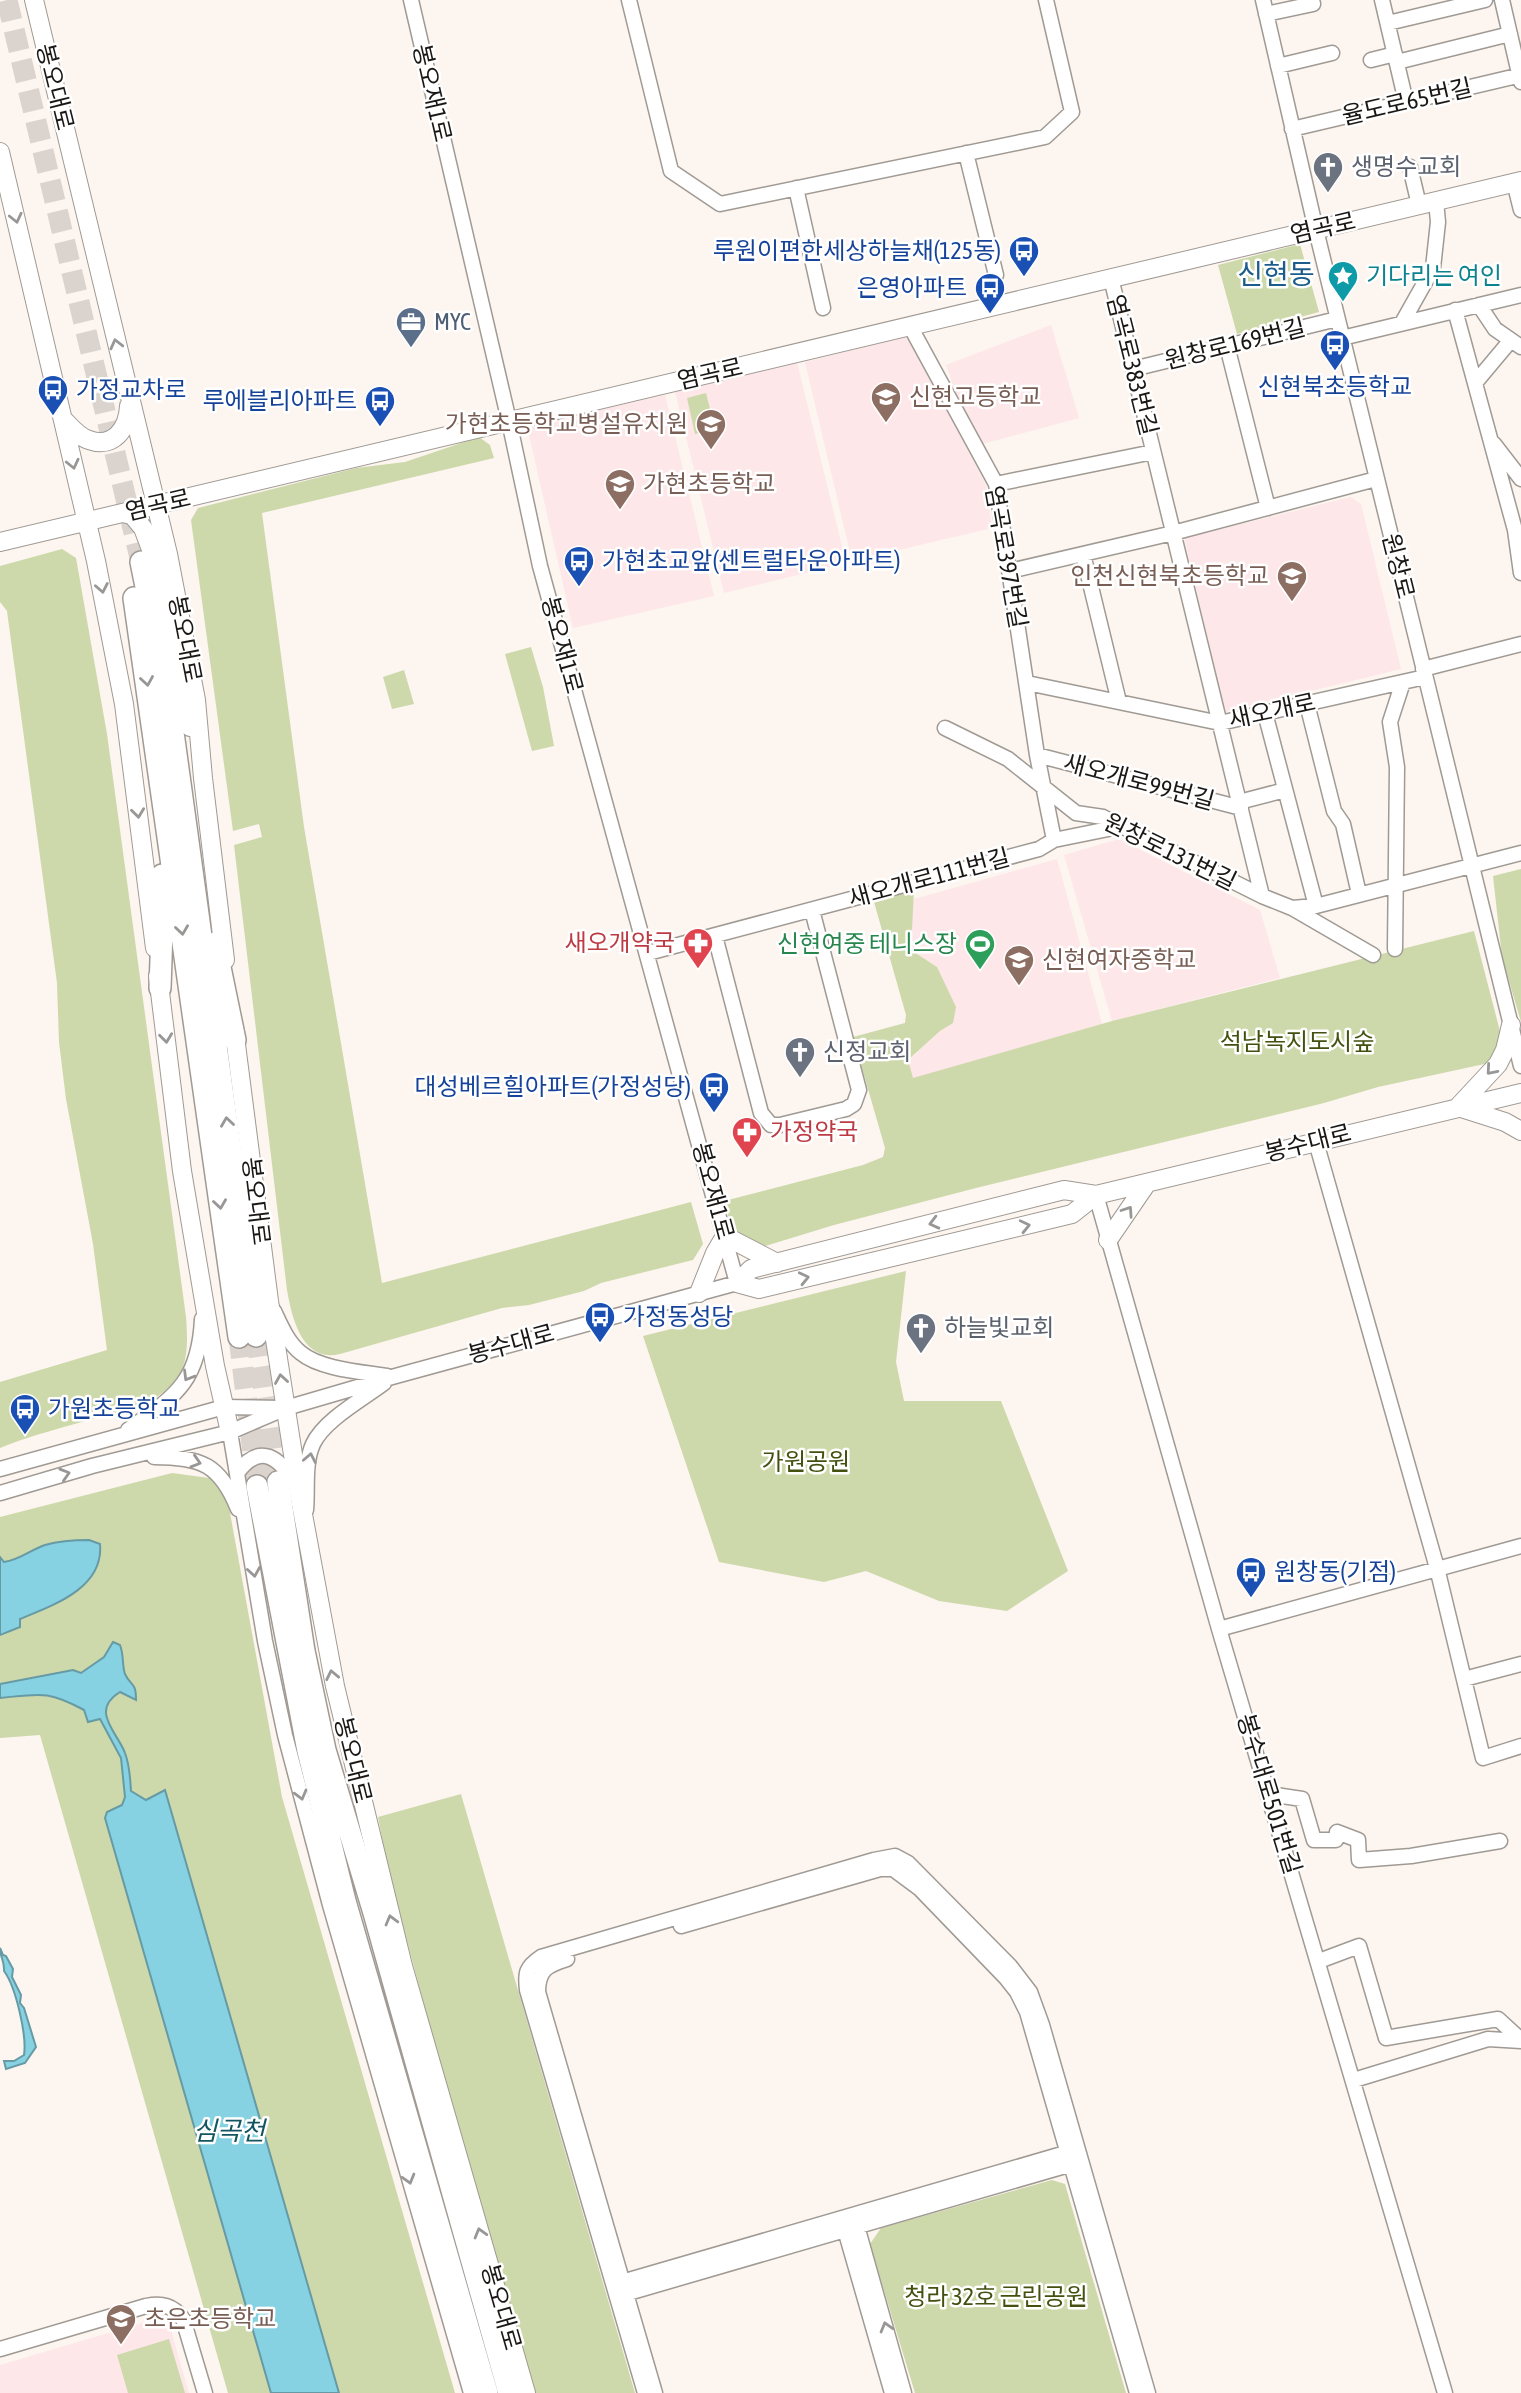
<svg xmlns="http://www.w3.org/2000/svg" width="1521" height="2393" font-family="'Asap Condensed','Noto Sans KR',sans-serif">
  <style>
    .education { fill: #fde7e8 }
    .green { fill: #cdd9aa }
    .water { fill: #86d2e2; stroke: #669aa4; stroke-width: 2 }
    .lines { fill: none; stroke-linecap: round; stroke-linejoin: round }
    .highway-tunnel { stroke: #dbd4ce; stroke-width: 21; stroke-dasharray: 21 10; stroke-linecap: butt }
    .minor-casing { stroke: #a09a94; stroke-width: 17 }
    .major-casing { stroke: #a09a94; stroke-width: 20 }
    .highway-casing { stroke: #a09a94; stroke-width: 24 }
    .minor { stroke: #fff; stroke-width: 14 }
    .major { stroke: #fff; stroke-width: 18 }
    .highway { stroke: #fff; stroke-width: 21 }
    .oneway { stroke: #989796 }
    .labels { text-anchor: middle; stroke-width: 5; stroke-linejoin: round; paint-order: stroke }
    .street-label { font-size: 24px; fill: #1a1715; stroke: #fff }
    .worship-label { font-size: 24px; fill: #5b616d; stroke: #fff; text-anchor: start }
    .transit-label { font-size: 24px; fill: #164399; stroke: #fff; text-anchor: start }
    .culture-label { font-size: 24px; fill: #0d838f; stroke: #fff; text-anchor: start }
    .service-label { font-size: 24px; fill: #4e5e75; stroke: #fff; text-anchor: start }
    .education-label { font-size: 24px; fill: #785e54; stroke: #fff; text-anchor: start }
    .health-label { font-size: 24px; fill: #be3a42; stroke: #fff; text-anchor: end }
    .leisure-label { font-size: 24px; fill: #27864d; stroke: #fff; text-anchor: end }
    .park-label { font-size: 24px; fill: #44500f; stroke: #fff }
    .water-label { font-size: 26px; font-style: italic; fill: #135560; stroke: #fff }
    .quarter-label { font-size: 28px; fill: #1c5b8b; stroke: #fff }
  </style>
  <rect width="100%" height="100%" fill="#fdf5ef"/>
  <path class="education" d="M1051,325l28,93 -104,28 -29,-81z
    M907,336l79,149 6,43 -140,33 -47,-199z
    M797,362l49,201 -122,30 -49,-201z
    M665,395l49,201 -141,32 -46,-202z
    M1351,497l10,7 40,165 -176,43 -41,-174z
    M1119,839l141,71 20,68 -168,43 -48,-166z
    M1057,859l45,165 -190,55 -4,-18 32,-30 13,-8 -16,-56 -26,-17 -1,-36 4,-15z
    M156,2319l14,8 19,66h-189v-28z"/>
  <path class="green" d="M1300,244l19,68 -82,22 -19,-69z
    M706,393l9,36 -20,5 -8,-36z
    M479,437l11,8 4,13 -232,55 42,314 78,456 309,-81 12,42 -10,16 -92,23 -17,8 -55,14 -27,3 -162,46c-38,9 -48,-36 -53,-64l-53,-445 28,-8 -3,-13 -26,7 -42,-311 7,-12 158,-40 49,-6z
    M62,549l14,9 31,176 79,583c1,14 2,29 -1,43 -4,18 -19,32 -35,41 -16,8 -34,12 -51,16 -34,10 -67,18 -99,31v-66l107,-32 -14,-106 -27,-145 -7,-57 -2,-59 -50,-372 -7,-9v-36z
    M531,647l12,40 11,59 -22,5 -27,-97z
    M404,670l10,34 -22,5 -9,-32z
    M1521,869v153l-19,-65 -9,-81z
    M914,889l-3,61 26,17 19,40 -3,16 -13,8 -32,29 5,18 199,-57 362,-90 28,108 -13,24 -111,24 -54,16 -348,85 -142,37 -72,22 -24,-9 -8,-15 -6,-22 139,-36 20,-8 2,-9 -32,-111 52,-14 1,-8 -32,-113z
    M906,1271l-10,91 8,39h97l67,170 -61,40 -68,-10 -73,-30 -42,11 -105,-20 -76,-226z
    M172,1473l52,7 58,317 173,596h-227l-188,-658 -40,3v-221z
    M461,1794l174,599h-101l-84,-290 -62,-234 -10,-52z
    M1052,2180l13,4 61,209h-211l-45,-149 11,-16z
    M169,2339l16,54h-57l-11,-38z"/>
  <path class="water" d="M89,1540l11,4c4,44 -46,61 -80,75v8l-20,8v-78l4,5c16,-2 26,-12 41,-17 14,-4 29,-5 44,-5z
    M113,1642l7,3c4,10 2,21 5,29 6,13 11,7 11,26l-16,-8c-31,19 -2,41 5,61 5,13 5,25 6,38l15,9 19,-10 174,603h-68l-166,-575 2,-6 15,-7 3,-8 -4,-39 -21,-39 -12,3 -4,-12c-37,-20 -44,-16 -84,-12v-14l73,-14 8,3 23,-16z
    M0,1948l3,7 3,1 7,13 -1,8 9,18 -1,8 4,5 12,39 -11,16 -19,6 -2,-8h10l10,-6c3,-19 -8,-68 -20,-84 1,-9 -4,-14 -4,-23z"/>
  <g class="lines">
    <path class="highway-tunnel" d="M7,0l134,562
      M256,1336l21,141
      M239,1337l18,149"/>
    <g class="minor-casing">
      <path id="minor" d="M629,0l42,171 49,33 325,-67 27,-25 -26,-112
        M1263,0l53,230 205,836
        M1382,0l24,102
        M1502,0l19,82
        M1266,14l47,-10 -1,-4
        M1388,23l97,-23
        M1371,60l24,-6
        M1397,62l113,-28
        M1278,66l54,-13
        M1292,129l229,-54
        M966,153l30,122
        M1410,167l9,38
        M1514,182l7,28
        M796,188l27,120
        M1111,278l151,618
        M1479,305l16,24 26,18
        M1455,310l60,220 6,43
        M1402,323l31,-55 5,-46 -2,-21
        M910,326l86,158 41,271 17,85
        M1342,338l179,-43
        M1227,346l41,162
        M1133,369l204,-50
        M1475,383l36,-43
        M1494,444l27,35
        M996,484l157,-32
        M1083,554l36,148
        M1010,571l163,-38 203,-54
        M1423,669l98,-25
        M1027,683l193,40 205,-46
        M1307,704l27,107 9,13 16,70
        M1265,713l51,193
        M945,728l63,31 68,54 27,4 159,79 30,12 24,-2 205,-53
        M1037,755l204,53
        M1239,802l46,-12
        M1292,908l81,47
        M715,936l46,177 10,12h9l66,-16 8,-5 5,-14 -47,-180
        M1395,949l2,-182 -7,-45 13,-40
        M648,953l391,-104 15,-9 69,-14
        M1316,1142l121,426 46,190 38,-12
        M1096,1195l123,434 226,764
        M274,1311c7,15 14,32 27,42 19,16 61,19 86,23
        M128,1430c47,-34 71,-48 74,-111
        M230,1432l35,209 20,94 45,170 141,488
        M154,1457c47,0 66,7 84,52
        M0,1469l224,-62 57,1
        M237,1473c23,-31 43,-16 58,12
        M0,1493l92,-27 138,-34 56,-24 106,-31 345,-94 -197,-717 -31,-145 -98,-421
        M306,1510c2,-21 -2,-46 7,-66 11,-24 50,-45 71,-61
        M1219,1629l302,-83
        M1464,1679l57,-15
        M1269,1794l33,5 12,41h22l1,-8 21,8 1,20 52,-4 89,-15
        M681,1926l199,-57h13l27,20 86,89 11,14 10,20 110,381
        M567,1959c-20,6 -29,11 -29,33l117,401
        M1319,1961l40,-15 27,92 112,-19 23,21
        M1354,2080l134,-41 33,2
        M855,2219l49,174
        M843,2223l49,170
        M615,2284l461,-134
        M618,2296l461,-134
        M0,2349l146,-43c16,-3 27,-1 37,13l22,74
        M645,2393l-118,-403c-2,-17 -1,-23 14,-33l333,-97 21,-4 13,7 102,103 20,26 12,33 106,368"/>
    </g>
    <g class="major-casing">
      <path id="major" d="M34,0l134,554 28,146 7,78 22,182
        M0,152l96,409 28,143 31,244
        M63,419c7,7 15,18 26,21 25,9 39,-12 40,-34
        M122,513l10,2 11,13 9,24 38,175
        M0,542l1521,-361
        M158,976l24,195 33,195 15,66
        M1511,1025l-6,25 -7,14 -40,43 47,15 16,9
        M234,1029l35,272 30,192 36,193 68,280 123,427
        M1096,1195l-24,19 -313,75 -22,-6 14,-14 313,-79 32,5 425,-102
        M1108,1240l39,-57
        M699,1293l16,-40 10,-17 52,27"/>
    </g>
    <g class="highway-casing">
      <path id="highway" d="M141,562l27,134 88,640
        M134,598l105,739
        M215,943l20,97
        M160,988l3,-86 -1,-27
        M278,1482l26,169 21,99 49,163 135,480
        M257,1486l51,265 37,150 142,492"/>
    </g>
    <use href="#minor" class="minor"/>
    <use href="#major" class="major"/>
    <use href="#highway" class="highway"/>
  </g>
  <defs><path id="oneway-chevron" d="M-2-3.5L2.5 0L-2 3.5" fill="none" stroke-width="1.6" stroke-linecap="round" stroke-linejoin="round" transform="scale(1.75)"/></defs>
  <g class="oneway">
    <use href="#oneway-chevron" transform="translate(16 218) rotate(77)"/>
    <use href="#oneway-chevron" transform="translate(116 344) rotate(-104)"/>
    <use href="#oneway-chevron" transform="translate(73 464) rotate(77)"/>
    <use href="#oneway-chevron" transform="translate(102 588) rotate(79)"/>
    <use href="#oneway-chevron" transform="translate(147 681) rotate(81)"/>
    <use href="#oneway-chevron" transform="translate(138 813) rotate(83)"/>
    <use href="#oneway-chevron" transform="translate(182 930) rotate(82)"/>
    <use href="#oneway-chevron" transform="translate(166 1038) rotate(83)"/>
    <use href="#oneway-chevron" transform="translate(1491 1070) rotate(131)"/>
    <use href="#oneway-chevron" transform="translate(227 1122) rotate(-98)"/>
    <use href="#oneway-chevron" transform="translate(220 1204) rotate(82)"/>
    <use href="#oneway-chevron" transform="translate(1128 1211) rotate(-56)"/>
    <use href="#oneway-chevron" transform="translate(934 1223) rotate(166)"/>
    <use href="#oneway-chevron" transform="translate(1025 1226) rotate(-13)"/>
    <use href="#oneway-chevron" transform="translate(804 1278) rotate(-13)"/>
    <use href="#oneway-chevron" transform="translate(188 1376) rotate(121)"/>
    <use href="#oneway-chevron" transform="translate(281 1379) rotate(-99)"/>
    <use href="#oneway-chevron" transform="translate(310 1458) rotate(-79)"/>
    <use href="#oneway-chevron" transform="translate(196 1462) rotate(17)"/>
    <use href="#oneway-chevron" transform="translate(65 1474) rotate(-17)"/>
    <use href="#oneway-chevron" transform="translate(254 1572) rotate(81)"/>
    <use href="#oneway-chevron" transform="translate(332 1675) rotate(-102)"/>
    <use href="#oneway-chevron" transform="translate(301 1795) rotate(75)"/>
    <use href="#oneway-chevron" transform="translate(391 1920) rotate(-105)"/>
    <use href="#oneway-chevron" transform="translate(409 2179) rotate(74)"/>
    <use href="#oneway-chevron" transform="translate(480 2233) rotate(-106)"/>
    <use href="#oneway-chevron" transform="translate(886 2327) rotate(-106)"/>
  </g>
  <defs>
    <g id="church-pin" transform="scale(1.575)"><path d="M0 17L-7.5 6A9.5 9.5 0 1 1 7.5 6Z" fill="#6b7280" stroke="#fff"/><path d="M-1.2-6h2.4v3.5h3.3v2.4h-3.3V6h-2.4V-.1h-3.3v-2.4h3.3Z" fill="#fff"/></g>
    <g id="bus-pin" transform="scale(1.575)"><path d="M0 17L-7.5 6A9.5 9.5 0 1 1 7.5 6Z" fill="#1a4fb4" stroke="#fff"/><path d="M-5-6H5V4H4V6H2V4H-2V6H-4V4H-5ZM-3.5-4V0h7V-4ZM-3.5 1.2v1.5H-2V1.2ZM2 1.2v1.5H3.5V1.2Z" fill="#fff"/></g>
    <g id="sight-pin" transform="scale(1.575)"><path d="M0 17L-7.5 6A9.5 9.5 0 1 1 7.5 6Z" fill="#0f9aa8" stroke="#fff"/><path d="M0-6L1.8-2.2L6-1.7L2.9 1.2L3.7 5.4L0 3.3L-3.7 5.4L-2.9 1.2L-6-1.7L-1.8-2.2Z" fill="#fff"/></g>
    <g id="office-pin" transform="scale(1.575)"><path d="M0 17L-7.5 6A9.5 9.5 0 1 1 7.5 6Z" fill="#5c6f8a" stroke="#fff"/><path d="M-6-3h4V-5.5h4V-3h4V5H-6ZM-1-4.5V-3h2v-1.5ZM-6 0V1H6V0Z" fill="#fff"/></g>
    <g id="school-pin" transform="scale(1.575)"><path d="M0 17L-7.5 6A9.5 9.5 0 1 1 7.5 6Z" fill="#8d6e63" stroke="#fff"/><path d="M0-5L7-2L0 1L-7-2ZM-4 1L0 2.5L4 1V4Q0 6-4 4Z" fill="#fff"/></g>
    <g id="pharmacy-pin" transform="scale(1.575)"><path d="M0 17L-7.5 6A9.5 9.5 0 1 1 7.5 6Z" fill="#e0444e" stroke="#fff"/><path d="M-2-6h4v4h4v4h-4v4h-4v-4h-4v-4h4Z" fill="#fff"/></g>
    <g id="stadium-pin" transform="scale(1.575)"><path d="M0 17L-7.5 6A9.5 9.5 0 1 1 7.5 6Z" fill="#2e9e5b" stroke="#fff"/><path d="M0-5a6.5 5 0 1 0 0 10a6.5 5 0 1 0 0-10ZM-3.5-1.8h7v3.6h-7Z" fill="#fff"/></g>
  </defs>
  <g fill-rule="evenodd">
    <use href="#church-pin" x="1328" y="167"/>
    <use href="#bus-pin" x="1024" y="251"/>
    <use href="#sight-pin" x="1343" y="276"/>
    <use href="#bus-pin" x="990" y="288"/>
    <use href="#office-pin" x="411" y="322"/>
    <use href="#bus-pin" x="1335" y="345"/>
    <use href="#bus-pin" x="53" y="390"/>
    <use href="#school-pin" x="886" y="397"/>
    <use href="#bus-pin" x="380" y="401"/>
    <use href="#school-pin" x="711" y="424"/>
    <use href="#school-pin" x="620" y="484"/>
    <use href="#bus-pin" x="579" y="561"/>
    <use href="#school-pin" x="1292" y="576"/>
    <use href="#pharmacy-pin" x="698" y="943"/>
    <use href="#stadium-pin" x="980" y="944"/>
    <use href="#school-pin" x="1019" y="960"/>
    <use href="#church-pin" x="800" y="1052"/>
    <use href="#bus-pin" x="714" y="1087"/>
    <use href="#pharmacy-pin" x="747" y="1132"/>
    <use href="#bus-pin" x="600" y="1317"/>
    <use href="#church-pin" x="921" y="1328"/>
    <use href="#bus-pin" x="25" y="1409"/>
    <use href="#bus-pin" x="1251" y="1572"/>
    <use href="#school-pin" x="121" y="2319"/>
  </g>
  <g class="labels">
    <g class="street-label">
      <text transform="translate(55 87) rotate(76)" y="8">봉오대로</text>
      <text transform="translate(432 93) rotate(77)" y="8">봉오재1로</text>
      <text transform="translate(1407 102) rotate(-13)" y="8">율도로65번길</text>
      <text transform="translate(1323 228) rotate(-13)" y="8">염곡로</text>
      <text transform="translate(1235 344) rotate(-14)" y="8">원창로169번길</text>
      <text transform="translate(1132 365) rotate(76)" y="8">염곡로383번길</text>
      <text transform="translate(710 374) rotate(-13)" y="8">염곡로</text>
      <text transform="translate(158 505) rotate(-13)" y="8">염곡로</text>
      <text transform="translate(1006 557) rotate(80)" y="8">염곡로397번길</text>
      <text transform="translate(1398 566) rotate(76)" y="8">원창로</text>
      <text transform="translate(185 639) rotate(79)" y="8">봉오대로</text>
      <text transform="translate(562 645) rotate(75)" y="8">봉오재1로</text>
      <text transform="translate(1272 711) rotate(-12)" y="8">새오개로</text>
      <text transform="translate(1139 782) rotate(15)" y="8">새오개로99번길</text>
      <text transform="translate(1170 852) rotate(26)" y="8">원창로131번길</text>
      <text transform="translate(929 878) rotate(-15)" y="8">새오개로111번길</text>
      <text transform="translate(1308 1143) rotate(-14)" y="8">봉수대로</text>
      <text transform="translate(713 1191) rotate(75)" y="8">봉오재1로</text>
      <text transform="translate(256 1201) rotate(83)" y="8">봉오대로</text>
      <text transform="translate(511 1344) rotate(-15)" y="8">봉수대로</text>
      <text transform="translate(353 1760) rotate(76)" y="8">봉오대로</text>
      <text transform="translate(1269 1794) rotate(73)" y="8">봉수대로501번길</text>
      <text transform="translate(501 2307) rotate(74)" y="8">봉오대로</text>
    </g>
    <g class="worship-label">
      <text x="1351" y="175">생명수교회</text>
      <text x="823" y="1060">신정교회</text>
      <text x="944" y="1336">하늘빛교회</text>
    </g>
    <g class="transit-label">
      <text x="1001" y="259" text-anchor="end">루원이편한세상하늘채(125동)</text>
      <text x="967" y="296" text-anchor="end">은영아파트</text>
      <text x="1335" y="395" text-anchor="middle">신현북초등학교</text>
      <text x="76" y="398">가정교차로</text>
      <text x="357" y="409" text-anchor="end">루에블리아파트</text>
      <text x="602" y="569">가현초교앞(센트럴타운아파트)</text>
      <text x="691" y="1095" text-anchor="end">대성베르힐아파트(가정성당)</text>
      <text x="623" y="1325">가정동성당</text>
      <text x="48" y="1417">가원초등학교</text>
      <text x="1274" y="1580">원창동(기점)</text>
    </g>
    <g class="culture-label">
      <text x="1366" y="284">기다리는 여인</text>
    </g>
    <g class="service-label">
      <text x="434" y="330">MYC</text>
    </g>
    <g class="education-label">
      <text x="909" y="405">신현고등학교</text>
      <text x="688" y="432" text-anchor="end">가현초등학교병설유치원</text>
      <text x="643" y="492">가현초등학교</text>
      <text x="1269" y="584" text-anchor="end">인천신현북초등학교</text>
      <text x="1042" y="968">신현여자중학교</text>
      <text x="144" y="2327">초은초등학교</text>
    </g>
    <g class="health-label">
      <text x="675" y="951">새오개약국</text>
      <text x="770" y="1140" text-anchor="start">가정약국</text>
    </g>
    <g class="leisure-label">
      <text x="957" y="952">신현여중 테니스장</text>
    </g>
    <g class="park-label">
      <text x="1297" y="1050">석남녹지도시숲</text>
      <text x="806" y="1470">가원공원</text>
      <text x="996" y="2305">청라 32호 근린공원</text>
    </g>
    <g class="water-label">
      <text x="229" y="2140">심곡천</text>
    </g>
    <g class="quarter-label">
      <text x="1276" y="284">신현동</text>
    </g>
  </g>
</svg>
